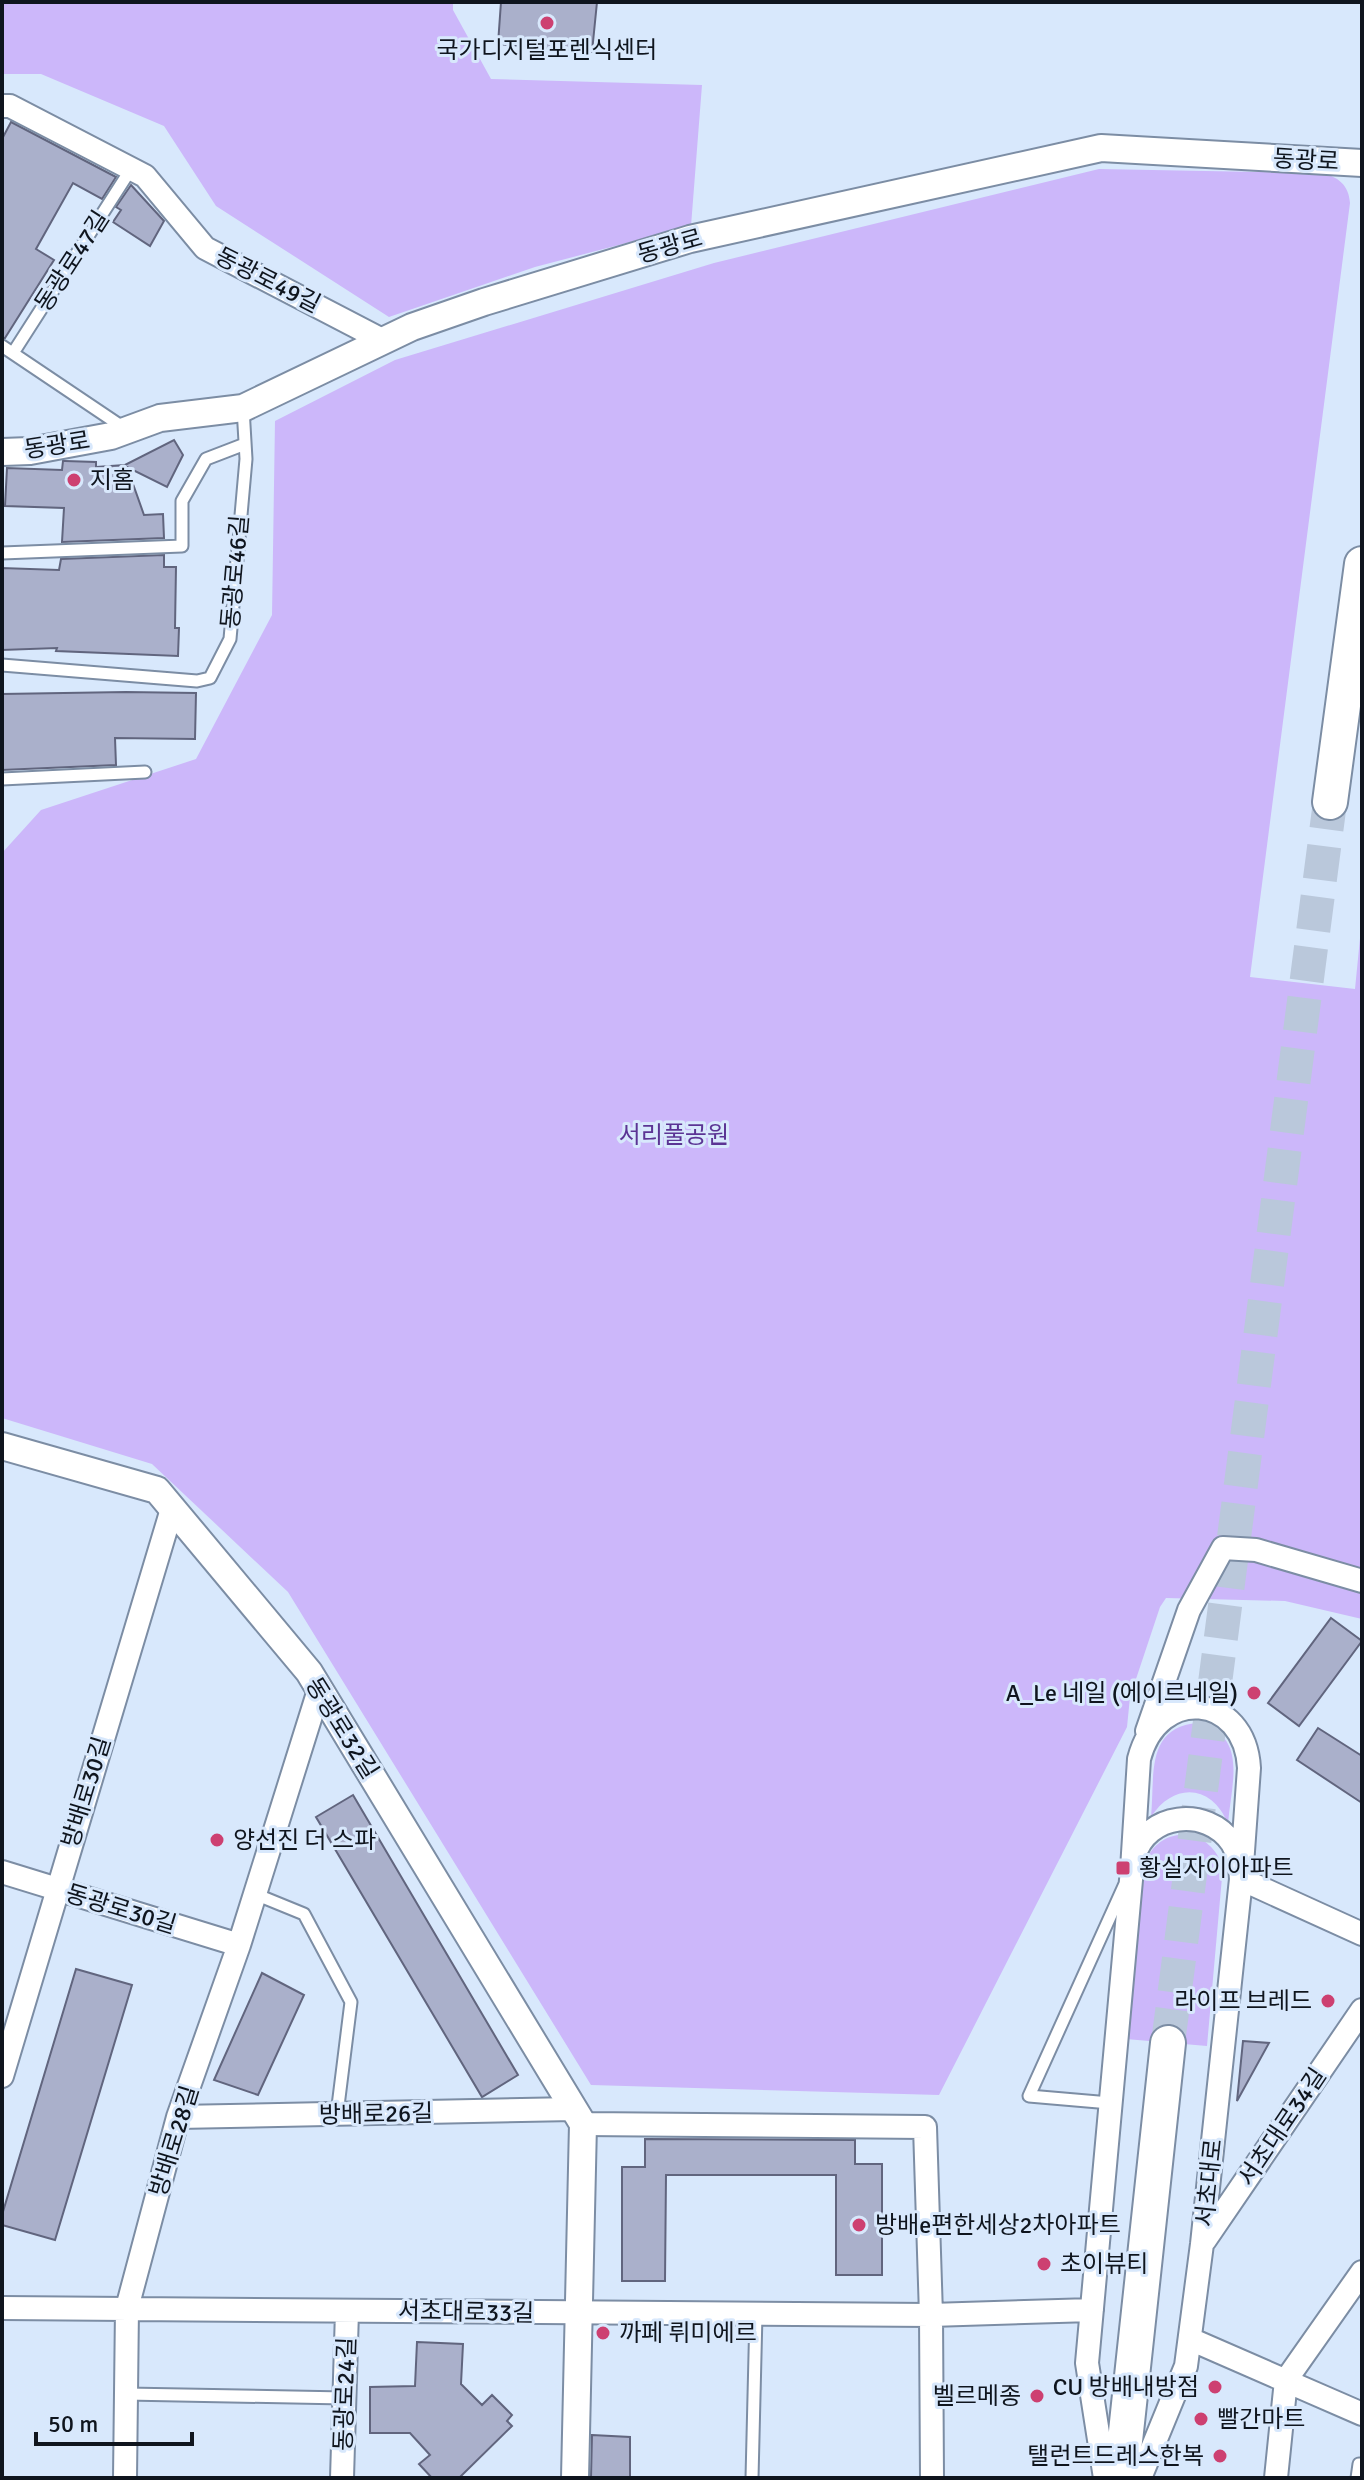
<svg xmlns="http://www.w3.org/2000/svg" width="1364" height="2480" font-family="Signika,'Noto Sans KR',sans-serif">
  <style>
    .green { fill: #ccb7fa }
    .building { fill: #aab0cb; stroke: #61657e; stroke-width: 2 }
    .lines { fill: none; stroke-linecap: round; stroke-linejoin: round }
    .primary-tunnel { stroke: #bac8db; stroke-width: 34; stroke-dasharray: 34 17; stroke-linecap: butt }
    .service-casing { stroke: #7c8da4; stroke-width: 15 }
    .minor-casing { stroke: #7c8da4; stroke-width: 26 }
    .tertiary-casing { stroke: #7c8da4; stroke-width: 30 }
    .primary-casing { stroke: #7c8da4; stroke-width: 38 }
    .service { stroke: #fff; stroke-width: 11 }
    .minor { stroke: #fff; stroke-width: 22 }
    .tertiary { stroke: #fff; stroke-width: 26 }
    .primary { stroke: #fff; stroke-width: 34 }
    .poi-dot { fill: #cd4071; stroke: #d8e8fc; stroke-width: 3 }
    .labels { text-anchor: middle; stroke-width: 6; stroke-linejoin: round; paint-order: stroke }
    .poi-label { font-size: 24px; fill: #0f151e; stroke: #d8e8fc; text-anchor: start }
    .street-label { font-size: 24px; fill: #0f151e; stroke: #d8e8fc }
    .park-label { font-size: 24px; fill: #5b3494; stroke: #d8e8fc }
  </style>
  <rect width="100%" height="100%" fill="#d8e8fc"/>
  <path class="green" d="M2,2h451v8l38,69 211,6 -11,141 -156,41 -146,50 -173,-111 -52,-80 -123,-52h-39z
    M1099,169l221,4c18,3 29,12 30,30l-100,774 105,12 7,-71v701l-77,-18 -119,-3 -6,9 -30,90 -3,30 -188,368 -348,-10 -303,-493 -136,-128 -150,-46v-565l39,-43 155,-51 76,-144 3,-194 120,-61 319,-97z
    M1198,1723c51,13 33,61 30,101 -15,-39 -54,-43 -77,-7 4,-41 -6,-90 47,-94z
    M1187,1834c19,5 28,14 36,32l-16,180 -81,-7 20,-180c10,-17 21,-24 41,-25z"/>
  <path class="building" d="M501,2h96l-5,50 -94,-8z
    M11,122l105,55 -14,22 -29,-16 -37,66 18,11 -49,78h-3v-199z
    M131,185l33,36 -14,25 -37,-24 8,-12 -5,-3z
    M174,440l9,15 -16,32 -40,-20 17,48 19,-1 1,24 -102,4 2,-34 -59,-2 2,-38 55,2 1,-9h2l31,1v5l29,-2z
    M164,555v12h12l-1,61h4l-1,28 -122,-5 1,-3 -55,2v-82l57,2 2,-11z
    M126,692l70,1 -1,46 -80,-1 1,27 -114,5v-76z
    M1331,1618l31,23 -63,85 -31,-23z
    M1318,1728l44,28v47l-65,-43z
    M353,1795l165,280 -36,22 -166,-280z
    M76,1969l56,16 -77,255 -53,-15v-10z
    M262,1973l42,22 -46,100 -44,-15z
    M1243,2041l26,2 -32,58z
    M645,2139l210,1v24h27v111h-46v-100h-170l-1,106h-43v-114h23z
    M417,2342l46,2 -2,40 21,21 10,-10 20,20 -5,6 5,5 -53,52h-27l-13,-14 11,-9 -20,-22h-40v-46l45,-1z
    M592,2435l38,2v41h-39z"/>
  <g class="lines">
    <path class="primary-tunnel" d="M1168,2043l162,-1241"/>
    <g class="service-casing">
      <path id="service" d="M2,346l122,82
        M13,353l118,-184
        M2,553l180,-7v-45l24,-42 39,-15
        M2,665l195,16 13,-3 20,-39 16,-180 -3,-51
        M2,779l143,-7
        M255,1894l49,20 47,88 -14,112
        M1110,2103l-81,-7 95,-210
        M126,2394l219,4
        M752,2478l4,-164
        M1357,2478l2,-14h3"/>
    </g>
    <g class="minor-casing">
      <path id="minor" d="M2,106h8l135,70 60,72 179,93
        M1147,1731l42,-121 34,-62 33,2 106,31
        M1134,1857c12,-44 73,-51 98,-14 7,11 8,23 9,36l121,55
        M2,1872l237,73
        M2,2076l170,-567
        M178,2117l396,-8
        M583,2124l342,3 6,188 1,163
        M1205,2240l157,-230
        M2,2308l929,7 161,-5
        M1190,2339l172,75
        M125,2478l2,-170 51,-191 61,-172 80,-255
        M342,2478l5,-167
        M1105,2478l-18,-115 45,-494 7,-110c19,-74 106,-66 110,9l-8,111 -39,365 -16,122 -46,112
        M1276,2478l10,-98 76,-108"/>
    </g>
    <g class="tertiary-casing">
      <path id="tertiary" d="M2,452l28,-1 81,-15 49,-18 83,-10 169,-81 72,-25 206,-63 411,-91 261,15
        M2,1446l155,44 152,182 274,452 -8,354"/>
    </g>
    <g class="primary-casing">
      <path id="primary" d="M1330,802l32,-238
        M1121,2478l47,-435"/>
    </g>
    <use href="#service" class="service"/>
    <use href="#minor" class="minor"/>
    <use href="#tertiary" class="tertiary"/>
    <use href="#primary" class="primary"/>
  </g>
  <g class="poi-dot">
    <circle cx="547" cy="23" r="8"/>
    <circle cx="74" cy="480" r="8"/>
    <circle cx="1254" cy="1693" r="8"/>
    <circle cx="217" cy="1840" r="8"/>
    <rect x="1115" y="1860" width="16" height="16" rx="4"/>
    <circle cx="1328" cy="2001" r="8"/>
    <circle cx="859" cy="2225" r="8"/>
    <circle cx="1044" cy="2264" r="8"/>
    <circle cx="603" cy="2333" r="8"/>
    <circle cx="1215" cy="2387" r="8"/>
    <circle cx="1037" cy="2396" r="8"/>
    <circle cx="1201" cy="2419" r="8"/>
    <circle cx="1220" cy="2456" r="8"/>
  </g>
  <g class="labels">
    <g class="poi-label">
      <text x="547" y="58" text-anchor="middle">국가디지털포렌식센터</text>
      <text x="90" y="488">지홈</text>
      <text x="1238" y="1701" text-anchor="end">A_Le 네일 (에이르네일)</text>
      <text x="233" y="1848">양선진 더 스파</text>
      <text x="1139" y="1876">황실자이아파트</text>
      <text x="1312" y="2009" text-anchor="end">라이프 브레드</text>
      <text x="875" y="2233">방배e편한세상2차아파트</text>
      <text x="1060" y="2272">초이뷰티</text>
      <text x="619" y="2341">까페 뤼미에르</text>
      <text x="1199" y="2395" text-anchor="end">CU 방배내방점</text>
      <text x="1021" y="2404" text-anchor="end">벨르메종</text>
      <text x="1217" y="2427">빨간마트</text>
      <text x="1204" y="2464" text-anchor="end">탤런트드레스한복</text>
    </g>
    <g class="street-label">
      <text transform="translate(1306 160) rotate(3)" y="8">동광로</text>
      <text transform="translate(670 246) rotate(-16)" y="8">동광로</text>
      <text transform="translate(72 261) rotate(-57)" y="8">동광로47길</text>
      <text transform="translate(268 280) rotate(27)" y="8">동광로49길</text>
      <text transform="translate(57 445) rotate(-9)" y="8">동광로</text>
      <text transform="translate(235 572) rotate(-85)" y="8">동광로46길</text>
      <text transform="translate(342 1728) rotate(58)" y="8">동광로32길</text>
      <text transform="translate(86 1792) rotate(-73)" y="8">방배로30길</text>
      <text transform="translate(121 1909) rotate(17)" y="8">동광로30길</text>
      <text transform="translate(376 2114) rotate(-1)" y="8">방배로26길</text>
      <text transform="translate(1282 2127) rotate(-56)" y="8">서초대로34길</text>
      <text transform="translate(174 2141) rotate(-73)" y="8">방배로28길</text>
      <text transform="translate(1209 2183) rotate(-84)" y="8">서초대로</text>
      <text transform="translate(466 2312) rotate(1)" y="8">서초대로33길</text>
      <text transform="translate(345 2394) rotate(-88)" y="8">동광로24길</text>
    </g>
    <g class="park-label">
      <text x="674" y="1143">서리풀공원</text>
    </g>
  </g>
  <rect width="1364" height="2480" fill="none" stroke="#0f151e" stroke-width="8"/>
  <path d="M36 2432v12h156v-12" fill="none" stroke="#0f151e" stroke-width="4"/>
  <text x="48" y="2432" font-size="24" fill="#0f151e" stroke="#d8e8fc" stroke-width="6" paint-order="stroke">50 m</text>
</svg>
